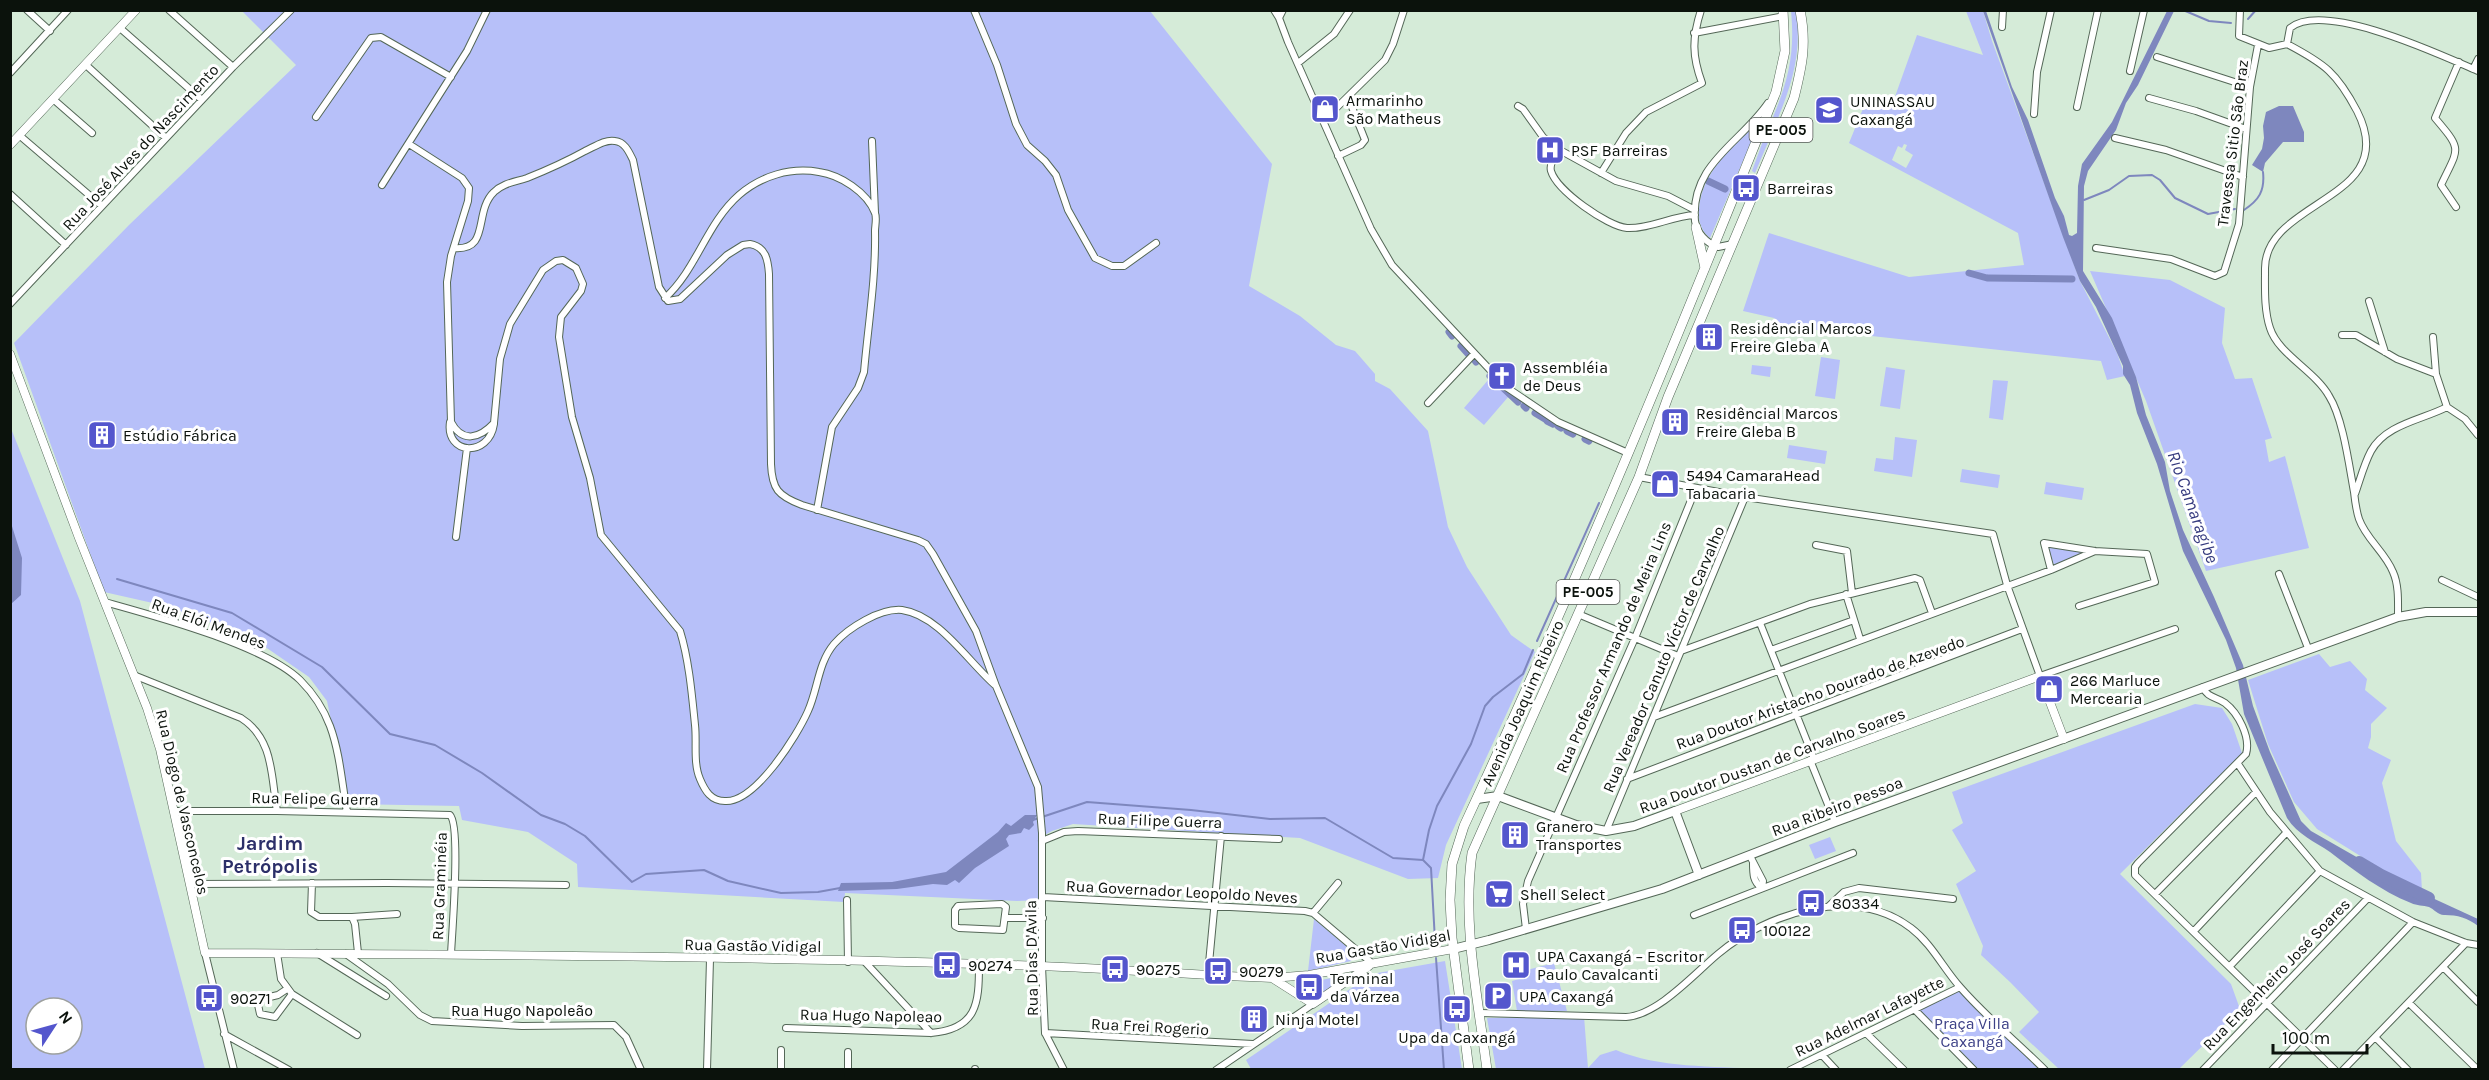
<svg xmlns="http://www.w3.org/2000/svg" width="2489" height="1080" font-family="Karla,sans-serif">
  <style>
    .green { fill: #b7c0f9; fill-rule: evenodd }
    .water { fill: #7e87be }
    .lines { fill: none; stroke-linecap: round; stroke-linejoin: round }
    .stream { stroke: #7e87be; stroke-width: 2 }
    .canal { stroke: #7e87be; stroke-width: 7 }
    .river { stroke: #7e87be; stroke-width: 12 }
    .minor-casing { stroke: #546757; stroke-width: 8 }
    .tertiary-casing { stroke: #546757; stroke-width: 9 }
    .secondary-casing { stroke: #546757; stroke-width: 10 }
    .primary-casing { stroke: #546757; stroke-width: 10 }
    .minor { stroke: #fff; stroke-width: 6 }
    .tertiary { stroke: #fff; stroke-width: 8 }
    .secondary { stroke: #fff; stroke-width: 8 }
    .primary { stroke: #fff; stroke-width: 9 }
    .labels { text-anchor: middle; stroke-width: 6; stroke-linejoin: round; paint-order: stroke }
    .shield { fill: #fff; stroke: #545955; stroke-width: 1.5 }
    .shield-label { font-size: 15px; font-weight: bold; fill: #0b120c }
    .poi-label { font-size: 16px; fill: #0b120c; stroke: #fff; text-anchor: start }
    .street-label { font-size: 16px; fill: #0b120c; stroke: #fff }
    .park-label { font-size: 16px; fill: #3d4187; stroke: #fff }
    .water-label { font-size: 18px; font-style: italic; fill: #363b7f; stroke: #fff }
    .quarter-label { font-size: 20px; font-weight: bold; fill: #2c2f69; stroke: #fff }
  </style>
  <rect width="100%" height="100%" fill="#d5ebd8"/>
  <path class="green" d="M242,11h908l122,153 -23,122 51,30 36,29 19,6 20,23v7l15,8 38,42 20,96 19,40 44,68 24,17 -89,193 -8,33 -30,1 -108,-41 -227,-14 -21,7 -13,7 3,62 -25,1 -172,-8 -1,9 -266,-15 -1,-23 -49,-32 -66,-12 -3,-14 -110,-2 -22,-103 -18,-24 -57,-39 -86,-32 -62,-14 -90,-249 115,-118 167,-160z
    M1791,11h5c6,38 -3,71 -18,107l-3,1 -2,-2c16,-38 22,-65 18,-106z
    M1966,11h17l9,30 88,240 37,72 8,23 -18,4 -6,-19 -321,-35 -6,-8 -31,-7 26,-78 140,44 115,-12 -6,-32 -169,-90 20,-49 23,11 25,-70 66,20zM1904,144l3,1 -2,5 8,5 -7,13 -14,-8 6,-14 4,2z
    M1757,123l2,1 -49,114c-9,-7 -12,-17 -11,-29 3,-38 33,-61 58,-86z
    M1768,127l4,6 -17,40 -3,-2z
    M2090,271l80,9 55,28 -3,35 13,36 17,-1 20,60 -7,2 4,22 16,-6 24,92 -103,23 -60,-170z
    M1821,357l19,3 -5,39 -20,-3z
    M1752,365l19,2 -1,10 -19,-3z
    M1886,367l19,3 -5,39 -20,-3z
    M1489,379l20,17 -25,29 -20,-17z
    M1993,380l15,1 -5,39 -14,-2z
    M10,426l70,175 125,468h-194zM36,1008h36v36h-36z
    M1895,437l22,3 -5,37 -38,-6 2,-13 17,2z
    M1789,445l38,6 -2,13 -38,-6z
    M1962,469l38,6 -2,13 -38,-6z
    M2046,482l38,6 -2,12 -38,-6z
    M2048,547l40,4 -34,14z
    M2319,654l11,13 20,-6 17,18 -2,11 22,18 -16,16v13l-3,11 23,12 -9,23 14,58 25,32 1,18 -28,-14 -77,-48 -23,-27 -26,-58 -20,-64z
    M2195,704l27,4 10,16 10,29 -122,121 111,110 9,25 -61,60h-120l-40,-37 20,-20 -29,-30 -29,-27 2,-9 -27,-62 20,-13 -24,-41 11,-7 -11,-31z
    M1830,837l6,14 -21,8 -6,-14z
    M1314,919l38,32 2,5 -3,5 -43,10z
    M1445,961l17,108h-211l-5,-9 126,-86z
    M1554,963l13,48h-50l-5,-30 11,-3v-7z
    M1341,976l2,4 -28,21 -17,-10 1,-6 3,-1z
    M1959,990l84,79h-65l-59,-58z
    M1584,1016l4,52 12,-13 16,-5c42,18 98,16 143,19h-263l-9,-51z"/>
  <path class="water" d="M1983,11h3l26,76 16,33 27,78 9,18 5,19 3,1 5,-3 1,-47 4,-22 30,-42 55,-111h7l-36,74 -12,18 -10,27 -28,41 -4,15 -1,85 29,47 24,59 10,38 19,47 5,29 13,39 31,67 29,68 10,41 17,46 31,69 10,10 56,32 22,21 24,9 2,-3 63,29v7c-10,-8 -21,-11 -33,-11 -6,1 -11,-6 -16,-8 -6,-2 -12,-1 -18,-4 -30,-12 -56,-32 -81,-51 -16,-11 -32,-17 -43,-34l-43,-104 -8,-46 -10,-28 -43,-89 -26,-87 -20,-51 -7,-28 -7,-11v-8l-27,-59 -16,-26 -17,-44z
    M2279,106h14l11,26v10h-21l-18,21 -2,9 -11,-7 10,-16 2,-11 -1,-12 3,-14z
    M11,523l11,35 -1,37 -10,9z
    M1025,815h12l-4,7 1,3 -5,5 -5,-2 -3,5 -12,2 -3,4 3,7 -34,22 -16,15 -4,-3 -8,5 -14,-1 -36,5 -59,2 3,-8 51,-1 54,-10 52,-40 8,-9 5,3z"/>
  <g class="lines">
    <path class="stream" d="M2183,10l26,11 22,2
      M2248,19l8,-9
      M2084,200l25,-10 20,-14 23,-1 8,5 15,18 33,16 27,-5
      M2244,210c15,-10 21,-19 19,-38
      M117,579l115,34 90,54 68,67 45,11 47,28 59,42 24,9 20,12 47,46 14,-8 58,-4 24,11 53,12 37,-1 22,-4
      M1537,641l62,-138
      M1033,820l54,-18 104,8 79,9 55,-1 68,40 30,2 8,8 4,73
      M1423,860l6,-30 8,-24 34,-62 14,-38 8,-9 30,-23 10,-24
      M1436,958l8,112"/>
    <path class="canal" d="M1708,181l17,8
      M1969,273l18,5 85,1
      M1449,332l3,4
      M1461,346l8,9
      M1474,359l2,3
      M1490,376l5,6
      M1500,385l18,17
      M1524,406l2,2
      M1535,413l10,6
      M1547,421l6,3
      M1558,426l3,2
      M1567,431l6,3
      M1585,439l4,2"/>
    <path class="river" d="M2359,862l22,13 48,23"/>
    <g class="minor-casing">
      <path id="minor" d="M27,10l23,21
        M169,10l64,57
        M974,10l23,55 19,59 11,21 18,16 11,14 12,35 27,48 17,8h12l32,-23
        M1274,10l5,8
        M1283,10l-4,8 9,24 83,187 21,36 114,122 52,35 70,31
        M2240,10l-1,26 30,12 18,-4
        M2002,27l1,-17
        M120,28l82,72
        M1694,33l90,-17
        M2287,44c38,20 50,29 70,67 46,90 -94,88 -92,159 0,18 -1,40 5,58 8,26 45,43 59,68 14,22 20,69 25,96 1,9 2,18 5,27 7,20 26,33 34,53 6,13 5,30 5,45
        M2287,44l3,-16c34,-28 151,27 188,43
        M2157,57l93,30
        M1298,63l36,-29 16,-24
        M86,65l80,73
        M2473,69l5,-10
        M2130,71l14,-61
        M10,73l58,-63
        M2149,98l47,13 50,18
        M53,99l39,34
        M1518,106l5,3 20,28 15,12 58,32 52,15 27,14
        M2077,107l21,-97
        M2034,114l3,-42 14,-62
        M316,117l55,-79 10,-1 70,40
        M1323,121l62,-61 8,-16 11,-34
        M19,135l83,71
        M2115,138l51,12 77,27
        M872,141l3,72
        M409,144l53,34 7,10 -1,13 -17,55 -4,26 4,140c11,21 28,17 43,1l6,-64 10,-35 33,-54 13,-9 7,-1 13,8 7,16 -2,7 -20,26 -2,20 13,80 18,61 11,57 79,96c9,29 12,64 15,94 2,17 -2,38 5,54 5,12 11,22 25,22 30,2 72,-65 83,-90 10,-22 10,-48 26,-67 14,-16 46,-36 68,-34 37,5 67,53 94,76l-20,-55 -43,-77 -7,-10 -8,-4 -116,-35c-24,-9 -30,-16 -31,-41l-2,-190c-1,-14 -3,-27 -19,-30l-7,1 -16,10 -47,44 -12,2 -9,-14 -26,-127c-4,-8 -8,-18 -18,-19 -10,-2 -21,6 -30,10 -18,10 -38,19 -58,27 -12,4 -24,5 -33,14 -21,20 -3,59 -40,56
        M1558,149c-3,6 -9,15 -7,22 6,20 56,55 76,57 23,1 45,-12 68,-13
        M1338,156l23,-11 4,-5 -17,-43
        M1601,173l25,-40 20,-21 56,-29c-10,-27 -10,-45 -1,-73
        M382,185l85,-134 20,-41
        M10,194l56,51
        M2456,207l-15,-22c18,-38 22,-34 -6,-67l24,-56
        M1733,244l-15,3c-12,-4 -21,-14 -23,-26 -5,-57 46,-78 73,-118
        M2096,248l75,11 44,17 9,-4 15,-48 11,-137 8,-42
        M665,298c32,-29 41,-74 74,-103 22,-19 51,-28 80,-23 21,3 48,20 56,41 2,5 0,13 0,18 1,47 -7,95 -11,141l-6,16 -26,39 -15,83
        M2369,301l16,51
        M10,304l223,-237 58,-57
        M2342,335h14l41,24 39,15
        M2433,337l3,37 11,33
        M1428,403l46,-49
        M2447,407l18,12 13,16
        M450,422c-5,33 39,36 44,2
        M1639,477l106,20 248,37 14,51 33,91 135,-47
        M2355,494c5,-14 9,-30 16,-43 15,-27 51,-31 76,-44
        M456,537l11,-89
        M1816,545l31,6 5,42
        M2051,570l-7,-27 51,8 52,3 8,28 -76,24
        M2279,574l29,74
        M2442,580l36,17
        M1846,594l14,45
        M105,602c50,14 159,43 195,78 13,13 24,30 30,46 10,27 12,58 17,86
        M1578,614l100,42
        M1760,623l54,136
        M1771,650l83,-30
        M1681,651l129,-47 105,-26 5,2 12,33
        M136,676l105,42c33,21 30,58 36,93
        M996,686l42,101 4,46v133l3,67 19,37
        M2203,687c4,11 14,10 22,16 13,10 26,34 21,51l-108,109 -3,4v8l200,195
        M1654,717l397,-147 44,-19
        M1810,760l25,62
        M2238,764l32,48 50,59 93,51 53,21 12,2
        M1627,779l395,-150
        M175,811h102l173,4c11,11 2,118 1,139
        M1606,831l139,-334
        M1042,841l22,-9 14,-1 201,8
        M1750,856l13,25 -1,7
        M1753,863c0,11 0,19 9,25
        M312,883l-1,29 8,5h33l3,7 3,29
        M190,884l197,-1 179,2
        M2155,894l101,-102
        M1043,897l262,14 8,2 60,51
        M847,900l1,62
        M1002,904l4,3 -3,23 -44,-2 -4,-2v-16l3,-4z
        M1829,906l15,-14 15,-4 94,11
        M1313,913l25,-30
        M1694,915l159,-62
        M352,917l45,-3
        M1006,918h37
        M1526,929l-3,-25 5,-23 107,-243 61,-150
        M2194,931l92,-98
        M205,953l29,117
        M277,953l4,26 11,15 65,41
        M317,953l69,43
        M346,954l42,30 32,31 12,6 90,5 92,-1 12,12 15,33
        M865,962l66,71
        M2230,966l90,-95
        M2443,967l35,35
        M1208,974l13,-138
        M287,989l-9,6 -21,5 3,14 15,3 17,-23
        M2409,1003l69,67
        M1915,1010l59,60
        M1480,1013l146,4c32,-2 68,-43 92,-63 50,-42 136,-69 193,-26 21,16 32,40 49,59 26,30 57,55 85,83
        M786,1028l145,5c46,-4 48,-29 48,-68
        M1045,1033l208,11
        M224,1034l65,36
        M1867,1034l37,36
        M2375,1037l33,33
        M1822,1055l14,15
        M975,1069v1
        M707,1070l3,-111
        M781,1070v-20
        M848,1070v-18
        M1216,1070l97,-66
        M1790,1070l170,-83
        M2203,1070l165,-172
        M2272,1070l141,-148
        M2343,1070l123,-127"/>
    </g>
    <g class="tertiary-casing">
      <path id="tertiary" d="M10,145l126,-135
        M10,354l69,184 68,170 13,41 45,204c279,2 558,3 836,13 77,3 154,9 231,12l37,-3 144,-26
        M1675,811l365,-135 24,63
        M1272,978l41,26 56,-38"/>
    </g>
    <g class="secondary-casing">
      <path id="secondary" d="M1477,799l21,-3 78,29 30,6 28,-5 41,-15 24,64
        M1453,949l36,-9 173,-51 173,-67 563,-205 28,-5h52"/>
    </g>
    <g class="primary-casing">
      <path id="primary" d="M1696,227l9,41
        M1469,1070l-17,-132 -2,-38 2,-36 12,-38c112,-241 213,-487 312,-734l9,-41 -2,-41
        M1487,1070c-9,-72 -25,-144 -15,-217l167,-376 29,-80 126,-299c8,-32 13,-54 6,-88"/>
    </g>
    <use href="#minor" class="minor"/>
    <use href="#tertiary" class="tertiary"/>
    <use href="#secondary" class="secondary"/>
    <use href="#primary" class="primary"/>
  </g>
  <defs>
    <g id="shop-square" transform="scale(1.5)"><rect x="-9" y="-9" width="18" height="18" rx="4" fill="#5456cd" stroke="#fff"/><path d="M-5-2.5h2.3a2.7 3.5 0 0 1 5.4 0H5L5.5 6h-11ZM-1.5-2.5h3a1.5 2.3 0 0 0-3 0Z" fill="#fff"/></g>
    <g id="university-square" transform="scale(1.5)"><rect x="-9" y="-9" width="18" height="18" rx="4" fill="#5456cd" stroke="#fff"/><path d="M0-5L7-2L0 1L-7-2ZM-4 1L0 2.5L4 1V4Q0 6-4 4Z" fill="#fff"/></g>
    <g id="hospital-square" transform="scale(1.5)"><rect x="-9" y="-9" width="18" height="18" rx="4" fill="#5456cd" stroke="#fff"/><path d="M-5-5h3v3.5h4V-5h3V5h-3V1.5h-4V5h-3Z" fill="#fff"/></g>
    <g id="bus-square" transform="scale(1.5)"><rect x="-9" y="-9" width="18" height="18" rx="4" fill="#5456cd" stroke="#fff"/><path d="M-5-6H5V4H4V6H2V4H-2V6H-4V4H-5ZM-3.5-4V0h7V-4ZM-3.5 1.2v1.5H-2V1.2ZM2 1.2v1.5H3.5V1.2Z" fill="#fff"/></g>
    <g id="building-square" transform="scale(1.5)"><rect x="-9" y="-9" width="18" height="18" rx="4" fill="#5456cd" stroke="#fff"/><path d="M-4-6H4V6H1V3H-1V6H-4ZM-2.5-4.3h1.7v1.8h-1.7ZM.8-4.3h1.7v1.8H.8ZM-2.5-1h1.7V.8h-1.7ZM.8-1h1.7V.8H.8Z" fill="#fff"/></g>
    <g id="church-square" transform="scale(1.5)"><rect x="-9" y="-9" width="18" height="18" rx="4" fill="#5456cd" stroke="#fff"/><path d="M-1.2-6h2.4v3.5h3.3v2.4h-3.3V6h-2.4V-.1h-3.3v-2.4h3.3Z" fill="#fff"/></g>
    <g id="supermarket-square" transform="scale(1.5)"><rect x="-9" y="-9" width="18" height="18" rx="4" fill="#5456cd" stroke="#fff"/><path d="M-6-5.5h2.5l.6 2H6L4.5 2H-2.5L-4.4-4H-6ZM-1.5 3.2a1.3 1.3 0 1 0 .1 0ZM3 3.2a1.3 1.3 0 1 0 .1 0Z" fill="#fff"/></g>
    <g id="parking-square" transform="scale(1.5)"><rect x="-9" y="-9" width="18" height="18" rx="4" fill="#5456cd" stroke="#fff"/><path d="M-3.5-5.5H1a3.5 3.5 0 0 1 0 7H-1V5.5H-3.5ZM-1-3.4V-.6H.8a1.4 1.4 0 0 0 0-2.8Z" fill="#fff"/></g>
  </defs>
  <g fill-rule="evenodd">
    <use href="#shop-square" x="1325" y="109"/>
    <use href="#university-square" x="1829" y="110"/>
    <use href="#hospital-square" x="1550" y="150"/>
    <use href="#bus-square" x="1746" y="188"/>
    <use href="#building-square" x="1709" y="337"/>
    <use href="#church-square" x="1502" y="376"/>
    <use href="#building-square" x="1675" y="422"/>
    <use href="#building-square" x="102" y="435"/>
    <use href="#shop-square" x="1665" y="484"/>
    <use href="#shop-square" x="2049" y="689"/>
    <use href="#building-square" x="1515" y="835"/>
    <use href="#supermarket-square" x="1499" y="894"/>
    <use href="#bus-square" x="1811" y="903"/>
    <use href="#bus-square" x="1742" y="930"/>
    <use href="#bus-square" x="947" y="965"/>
    <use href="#hospital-square" x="1516" y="965"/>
    <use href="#bus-square" x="1115" y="969"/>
    <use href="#bus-square" x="1218" y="971"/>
    <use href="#bus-square" x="1309" y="987"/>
    <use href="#parking-square" x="1498" y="996"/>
    <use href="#bus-square" x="209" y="998"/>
    <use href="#bus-square" x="1457" y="1009"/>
    <use href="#building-square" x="1254" y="1019"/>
  </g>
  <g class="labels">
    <g class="shield">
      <rect x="1749.5" y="118" width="63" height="24" rx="4.5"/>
      <rect x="1556.5" y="580" width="63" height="24" rx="4.5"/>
    </g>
    <g class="shield-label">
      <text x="1781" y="135">PE-005</text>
      <text x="1588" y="597">PE-005</text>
    </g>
    <g class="poi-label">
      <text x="1346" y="106">Armarinho<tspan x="1346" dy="18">São Matheus</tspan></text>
      <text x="1850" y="107">UNINASSAU<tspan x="1850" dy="18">Caxangá</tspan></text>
      <text x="1571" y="156">PSF Barreiras</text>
      <text x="1767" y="194">Barreiras</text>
      <text x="1730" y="334">Residêncial Marcos<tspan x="1730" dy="18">Freire Gleba A</tspan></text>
      <text x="1523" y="373">Assembléia<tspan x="1523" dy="18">de Deus</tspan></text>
      <text x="1696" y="419">Residêncial Marcos<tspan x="1696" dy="18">Freire Gleba B</tspan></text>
      <text x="123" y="441">Estúdio Fábrica</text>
      <text x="1686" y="481">5494 CamaraHead<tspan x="1686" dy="18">Tabacaria</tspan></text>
      <text x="2070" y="686">266 Marluce<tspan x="2070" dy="18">Mercearia</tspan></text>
      <text x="1536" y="832">Granero<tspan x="1536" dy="18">Transportes</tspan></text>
      <text x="1520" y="900">Shell Select</text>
      <text x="1832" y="909">80334</text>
      <text x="1763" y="936">100122</text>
      <text x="1537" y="962">UPA Caxangá – Escritor<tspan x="1537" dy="18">Paulo Cavalcanti</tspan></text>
      <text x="968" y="971">90274</text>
      <text x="1136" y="975">90275</text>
      <text x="1239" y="977">90279</text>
      <text x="1330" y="984">Terminal<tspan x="1330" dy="18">da Várzea</tspan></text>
      <text x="1519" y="1002">UPA Caxangá</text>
      <text x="230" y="1004">90271</text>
      <text x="1275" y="1025">Ninja Motel</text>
      <text x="1457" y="1043" text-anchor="middle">Upa da Caxangá</text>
    </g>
    <g class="street-label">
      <text transform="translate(2232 143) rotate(-83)" y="6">Travessa Sitio São Braz</text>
      <text transform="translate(140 147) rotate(-47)" y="6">Rua José Alves do Nascimento</text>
      <text transform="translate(209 623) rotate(20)" y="6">Rua Elói Mendes</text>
      <text transform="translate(1613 647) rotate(-67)" y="6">Rua Professor Armando de Meira Lins</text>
      <text transform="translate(1663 659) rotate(-67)" y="6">Rua Vereador Canuto Víctor de Carvalho</text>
      <text transform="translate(1820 692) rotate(-20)" y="6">Rua Doutor Aristacho Dourado de Azevedo</text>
      <text transform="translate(1522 703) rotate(-66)" y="6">Avenida Joaquim Ribeiro</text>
      <text transform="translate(1772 760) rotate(-20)" y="6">Rua Doutor Dustan de Carvalho Soares</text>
      <text transform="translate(315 798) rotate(1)" y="6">Rua Felipe Guerra</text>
      <text transform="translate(183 802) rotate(77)" y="6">Rua Diogo de Vasconcelos</text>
      <text transform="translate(1837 806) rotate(-21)" y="6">Rua Ribeiro Pessoa</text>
      <text transform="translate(1160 820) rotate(2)" y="6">Rua Filipe Guerra</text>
      <text transform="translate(439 886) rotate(-88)" y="6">Rua Graminéia</text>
      <text transform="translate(1182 891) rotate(3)" y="6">Rua Governador Leopoldo Neves</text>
      <text transform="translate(753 945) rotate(1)" y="6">Rua Gastão Vidigal</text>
      <text transform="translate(1383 946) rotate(-10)" y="6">Rua Gastão Vidigal</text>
      <text transform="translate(1031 958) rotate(-91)" y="6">Rua Dias D'Avila</text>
      <text transform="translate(2276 974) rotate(-46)" y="6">Rua Engenheiro José Soares</text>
      <text x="522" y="1016">Rua Hugo Napoleão</text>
      <text transform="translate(871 1015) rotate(1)" y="6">Rua Hugo Napoleao</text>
      <text transform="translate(1869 1016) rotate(-26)" y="6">Rua Adelmar Lafayette</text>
      <text transform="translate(1150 1026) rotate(3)" y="6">Rua Frei Rogerio</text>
    </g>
    <g class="park-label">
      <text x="1972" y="1029">Praça Villa<tspan x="1972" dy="18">Caxangá</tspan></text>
    </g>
    <g class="water-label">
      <text transform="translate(2193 507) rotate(70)" y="6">Rio Camaragibe</text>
    </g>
    <g class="quarter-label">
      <text x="270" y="850">Jardim<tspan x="270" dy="23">Petrópolis</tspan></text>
    </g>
  </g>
  <rect width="2489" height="1080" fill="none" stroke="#0b120c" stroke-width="24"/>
  <g transform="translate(54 1026) rotate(54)"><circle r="28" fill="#ffffff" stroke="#9da09e" stroke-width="1.5"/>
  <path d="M0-4.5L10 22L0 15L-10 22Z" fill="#5456cd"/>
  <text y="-9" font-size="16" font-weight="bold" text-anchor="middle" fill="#0b120c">N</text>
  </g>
  <path d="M2273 1044v9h94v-9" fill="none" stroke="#0b120c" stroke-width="3"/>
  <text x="2282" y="1044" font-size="18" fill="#0b120c" stroke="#ffffff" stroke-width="4.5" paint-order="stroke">100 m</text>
</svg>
